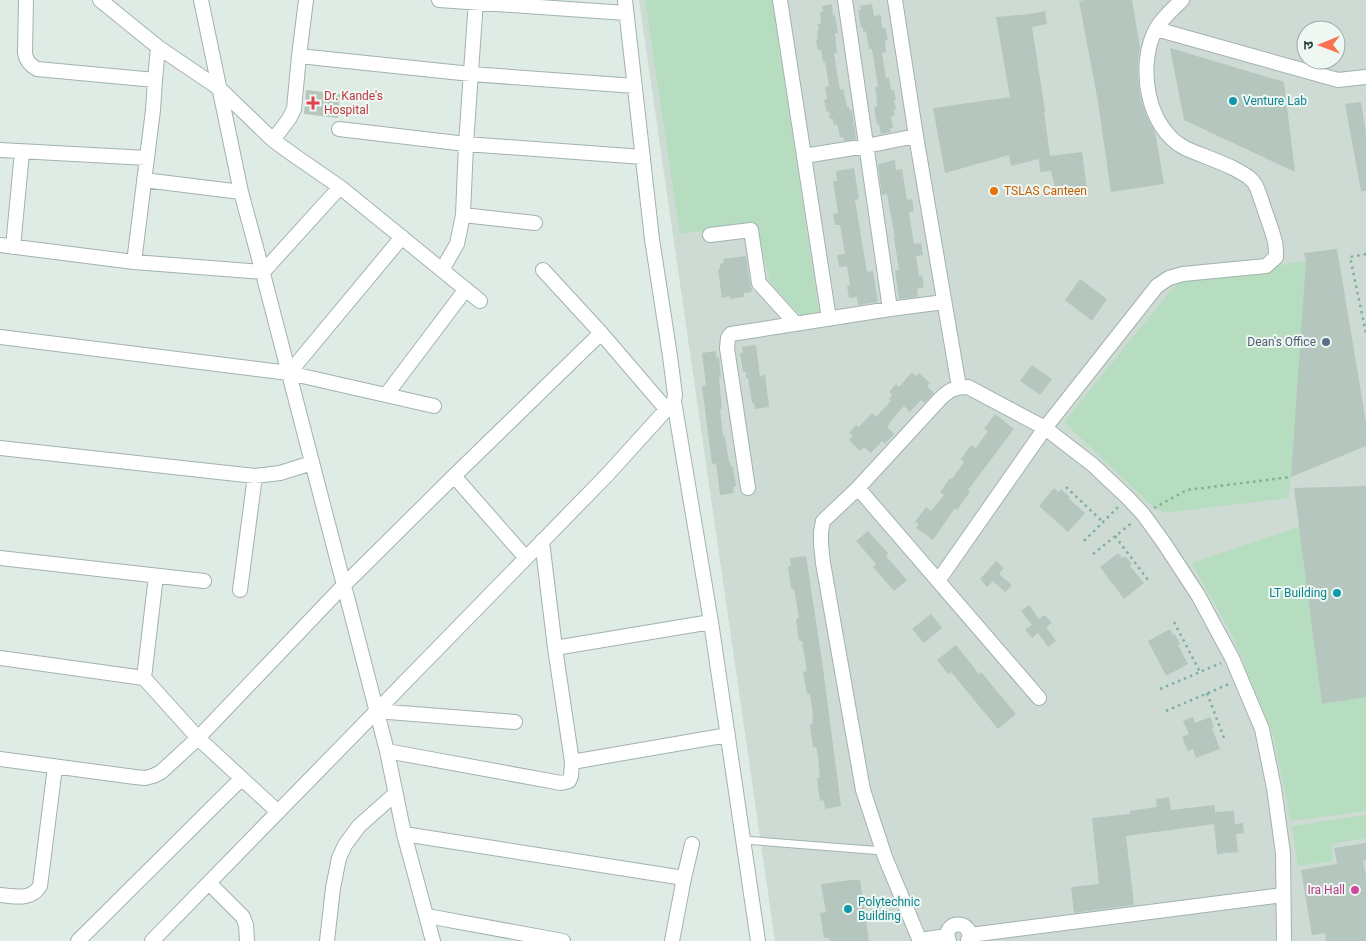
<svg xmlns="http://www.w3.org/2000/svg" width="1366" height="941" font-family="Roboto,'Noto Sans Devanagari',sans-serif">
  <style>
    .built { fill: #cddbd4; fill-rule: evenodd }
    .green { fill: #b6ddbf }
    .building { fill: #b4c6be }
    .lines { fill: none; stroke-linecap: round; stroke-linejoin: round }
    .service-casing { stroke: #a2b3ac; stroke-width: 9 }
    .minor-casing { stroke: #a2b3ac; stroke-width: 16 }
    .path { stroke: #7eb09e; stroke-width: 2.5; stroke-dasharray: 2.5 4; stroke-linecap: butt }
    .service { stroke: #fff; stroke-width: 7 }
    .minor { stroke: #fff; stroke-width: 14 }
    .culture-dot { fill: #0f9aa8; stroke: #eff7f3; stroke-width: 2 }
    .health-dot { fill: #e0444e; stroke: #eff7f3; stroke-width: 2 }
    .food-dot { fill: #e8710a; stroke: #eff7f3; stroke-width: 2 }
    .service-dot { fill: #5c6f8a; stroke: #eff7f3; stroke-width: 2 }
    .hotel-dot { fill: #d1479c; stroke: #eff7f3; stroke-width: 2 }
    .labels { text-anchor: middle; stroke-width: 4; stroke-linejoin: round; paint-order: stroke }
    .health-label { font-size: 12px; fill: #be3a42; stroke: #eff7f3; text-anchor: start }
    .culture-label { font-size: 12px; fill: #0d838f; stroke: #eff7f3; text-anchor: start }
    .food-label { font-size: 12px; fill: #c56008; stroke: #eff7f3; text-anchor: start }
    .service-label { font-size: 12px; fill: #4e5e75; stroke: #eff7f3; text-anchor: end }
    .hotel-label { font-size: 12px; fill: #b23c85; stroke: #eff7f3; text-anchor: end }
  </style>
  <rect width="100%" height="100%" fill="#dfebe5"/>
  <path class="built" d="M639,0h727v941h-591zM1306,30h30v30h-30z"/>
  <path class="green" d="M645,0h127l47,313 -18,3 -31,-34 -14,-59 -76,11z
    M1305,261l2,15 -16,201 -3,21 -123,15 -13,-7 -88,-84 113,-139z
    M1302,526l20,178 44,-7v114l-75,10 -18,-87 -40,-97 -41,-74z
    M1366,815v23l-35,6 2,17 -35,5 -6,-40z"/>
  <path class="building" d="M1085,0h47l8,48 -2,11v18l2,18 6,20 9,17 9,52 -53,8 -13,-90 -19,-101z
    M832,4l1,12 2,-1 3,18h-3l2,20h-3l2,14 4,23 3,-1 4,18h2l1,4 2,-1 4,29 -12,2 -1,-4h-3l-3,-13 -3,1 -1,-6h-3l-1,-8 -2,1 -3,-12 3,-1 -2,-12 4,-1 -4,-24h-2l-2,-12h-3l-2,-10 2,-1 -1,-8 2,-1 -1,-6h3l-1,-12h3l-1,-6z
    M872,4l2,12 7,-1 1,13 3,-1 3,13h-3l1,12 -4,1 4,25 3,-1 2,13h3l2,10h-2l2,9 -3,1 2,5 -4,1 2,12h-3l1,4 -10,2 -2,-10 -2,1 -3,-18h3l-1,-7 1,-1 -2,-12h3l-6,-38h-3l-3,-18 -3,1v-4h-2l-3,-18h3l-1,-4z
    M1045,11l2,13 -15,3 13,84 -1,1 6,44 32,-4 5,38 -30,7 -6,-26 -11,1 -1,-13 -28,7 -2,-11 -64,18 -12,-65 77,-11 -14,-80 34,-3z
    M1170,48l114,34 11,90 -111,-52z
    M306,90l34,4 -2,24 -34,-4z
    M1361,102l5,31v58h-5l-16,-87z
    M895,160l1,10 6,-1 5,31 5,-1 2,12 -5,1 5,32 7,-1 2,12 -7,1 3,20 3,-1 2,12 -7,2 1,8 -19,2 -4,-29h4l-5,-32h1l-8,-44 -5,1 -4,-31z
    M854,168l5,31 -4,1 12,72 6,-1 5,31 -20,3 -1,-8 -8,1 -2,-12 3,-1 -3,-19 -8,1 -2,-12 8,-1 -5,-29h-5l-2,-11 5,-1 -5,-32h4l-1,-10z
    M1337,249l29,173v24l-75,31 15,-216 -2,-8z
    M746,256l4,28 2,5h-1l1,3 -8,1v4l-14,2v-3l-8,2 -4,-29h2v-5l4,-1 -1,-4z
    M1080,279l27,20 -15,22 -27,-21z
    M756,345l4,31 5,-1 4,32 -14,2 -1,-6h-2l-4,-25h-2v-6h-3l-3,-19h3l-1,-6z
    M716,351v7l3,-1 2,20h-2l3,32h-2l3,27h2l4,26 1,-1 1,6h2l3,19 -3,1 1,6 -14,2 -4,-32 -4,1 -10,-78 4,-1 -4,-32z
    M1032,365l20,14 -12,16 -20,-14z
    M912,372l4,4 3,-3 11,10 -3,3 7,7 -10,10 -3,-3 -11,12 -6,-6 -15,17 1,1 -3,3 7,7 -9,10 -3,-3 -11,12 -7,-6 -4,4 -11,-11 4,-4 -4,-3 7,-8 3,2 13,-14 4,4 15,-16 -2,-2 3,-4 -3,-3 7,-8 3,3z
    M995,414l19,15 -46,61 2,2 -13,18 -2,-2 -22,32 -17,-12 3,-4 -4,-2 11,-15 5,4 13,-16 -4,-3 10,-14 2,1 12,-17 -3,-3 10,-14 5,3 12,-17 -4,-2z
    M1366,486v211l-44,7 -28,-216z
    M1054,488l4,4 3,-3 9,8 -2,1 17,15 -17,19 -29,-26z
    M868,531l20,22 -2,3 21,24 -13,11 -21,-24 3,-3 -20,-23z
    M1118,553l4,5 3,-2 7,8 -2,2 14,17 -20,16 -24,-32z
    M806,556l16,105 19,145 -16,3 -1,-9 -4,1 -3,-23 3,-1 -2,-21 -2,-9 -3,1 -3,-23 3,-1 -1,-7 1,-1 -3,-22h-3l-4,-22 4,-1 -5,-30h-3l-3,-22 3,-1 -5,-29h-3l-3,-23h3l-1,-8z
    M996,561l8,7 -5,6 13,11 -7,7 -12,-11 -6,6 -7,-8z
    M1029,605l10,14 6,-4 7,8 -6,4 10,14 -8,6 -10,-14 -6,5 -7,-8 7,-5 -11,-14z
    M931,614l11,14 -18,15 -12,-14z
    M1170,629l3,6 2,-1 5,10 -2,1 10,19 -22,12 -18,-35z
    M956,645l23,29 2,-2 35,42 -18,15 -47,-57 -3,2 -11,-14z
    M1193,717l2,6 15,-6 4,10 -2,1 8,21 -24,9 -3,-9 -5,2 -6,-14 7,-3 -6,-13z
    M1169,797l2,13 44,-5v7l19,-1 1,13 8,-1 1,10 -8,1 2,18 -21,2 -3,-30 -88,12 8,69 -60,8 -3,-26 28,-3 -7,-66 38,-4v-3l27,-4 -1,-8z
    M1366,843v17l-3,1 3,15v65h-40l-1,-8 -13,2 -11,-65 36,-6 -3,-16z
    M851,880h9l9,61h-39l-1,-3h-5l-4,-25 6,-1 -5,-28z"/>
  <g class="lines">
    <g class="service-casing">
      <path id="service" d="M744,840l139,11"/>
    </g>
    <g class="minor-casing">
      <path id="minor" d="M26,0l-1,53c1,8 5,12 12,16l118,11
        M100,0l58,47 62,42 53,51 22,16 45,31 140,114
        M201,0l40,192 19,70 127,489 17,83 29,107
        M439,0l187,13
        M625,0l27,239 18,117 5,39 -1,6 37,221 47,319
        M780,0l49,319
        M845,0l45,309
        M895,0l21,136 43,251
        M1156,29l182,51 28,-3
        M299,56l172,18 164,12
        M339,129l127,15 177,13
        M273,140l16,-21 5,-10 5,-53 7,-56
        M0,150l147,8
        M804,156l62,-10 50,-10
        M144,180l97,12
        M463,215l72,8
        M710,235l41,-5 8,53 37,41
        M0,245l134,17 129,10 77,-85
        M13,247l9,-95
        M134,262l19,-152 2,-30 3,-33
        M442,270l15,-26 6,-29 3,-71 10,-144
        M543,270l58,63 66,77
        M0,337l289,36 145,33
        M289,373l113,-136
        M386,395l80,-106
        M0,448l255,28 25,-3 32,-10
        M454,476l72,82
        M748,488l-21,-140 1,-10 3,-4 159,-25 54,-7
        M858,488l181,210
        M542,541l13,107 156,-26
        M0,558l204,23
        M938,581l107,-153 112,-142 12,-8 14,-4 83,-8 10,-9c0,-5 0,-10 -1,-15 -3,-13 -9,-27 -13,-40 -2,-5 -4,-13 -7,-18 -9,-15 -54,-28 -70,-36 -39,-20 -48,-84 -29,-119 7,-12 17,-20 26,-29
        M240,590l15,-114
        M0,658l144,20 54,60 80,74
        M144,678l12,-102
        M376,711l139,11
        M387,751l174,32 8,-2 2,-5 1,-14 -17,-114
        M0,759l135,18 10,1 8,-2 8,-4 37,-34 146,-153 110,-109 147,-143
        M572,762l156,-27
        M404,834l280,44
        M209,883l34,34 3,8 1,16
        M0,895c14,1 31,6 40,-9l15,-119
        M427,916l136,25
        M970,935l313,-40
        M920,940l27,-4
        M78,941l163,-162
        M152,941l456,-467 66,-73
        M327,941l6,-53 6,-30 6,-13 14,-19 36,-32
        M672,941l12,-63 8,-34
        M920,941l-35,-84 -22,-67 -40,-227 -2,-19v-12l2,-11 35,-33 81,-88c10,-10 15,-13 29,-13l77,41 48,37 35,33 15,16 21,29 34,52 34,63 30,71 12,59 9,65 1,88
        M949,941c-9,-22 27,-22 19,0"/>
    </g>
    <path class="path" d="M1366,254l-16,3 16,76
      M1066,487l37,35
      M1154,508l33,-18 104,-13
      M1115,536l33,44
      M1084,541l34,-34
      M1093,554l40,-32
      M1174,622l26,50
      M1160,689l61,-26
      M1207,693l17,45
      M1166,711l63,-27"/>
    <use href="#service" class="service"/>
    <use href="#minor" class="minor"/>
  </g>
  <g class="culture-dot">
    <circle cx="1233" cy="101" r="5"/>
    <circle cx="1337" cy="593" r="5"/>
    <circle cx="848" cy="909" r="5"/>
  </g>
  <path class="health-dot" d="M310.5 95.5h5v5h5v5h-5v5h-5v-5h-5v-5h5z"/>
  <circle class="food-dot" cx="994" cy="191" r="5"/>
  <circle class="service-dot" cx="1326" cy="342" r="5"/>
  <circle class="hotel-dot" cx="1355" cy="890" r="5"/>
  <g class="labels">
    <g class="health-label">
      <text x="324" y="100">Dr. Kande's<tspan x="324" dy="14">Hospital</tspan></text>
    </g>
    <g class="culture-label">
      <text x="1243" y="105">Venture Lab</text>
      <text x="1327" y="597" text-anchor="end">LT Building</text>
      <text x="858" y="906">Polytechnic<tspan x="858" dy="14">Building</tspan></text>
    </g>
    <g class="food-label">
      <text x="1004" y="195">TSLAS Canteen</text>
    </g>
    <g class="service-label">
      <text x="1316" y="346">Dean's Office</text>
    </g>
    <g class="hotel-label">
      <text x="1345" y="894">Ira Hall</text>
    </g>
  </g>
  <g transform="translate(1321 45) rotate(269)"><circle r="24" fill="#eff7f3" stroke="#9caca6"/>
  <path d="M0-4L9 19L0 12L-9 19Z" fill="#f87150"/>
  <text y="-8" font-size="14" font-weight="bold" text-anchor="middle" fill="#1f3b32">उ</text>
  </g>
</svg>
